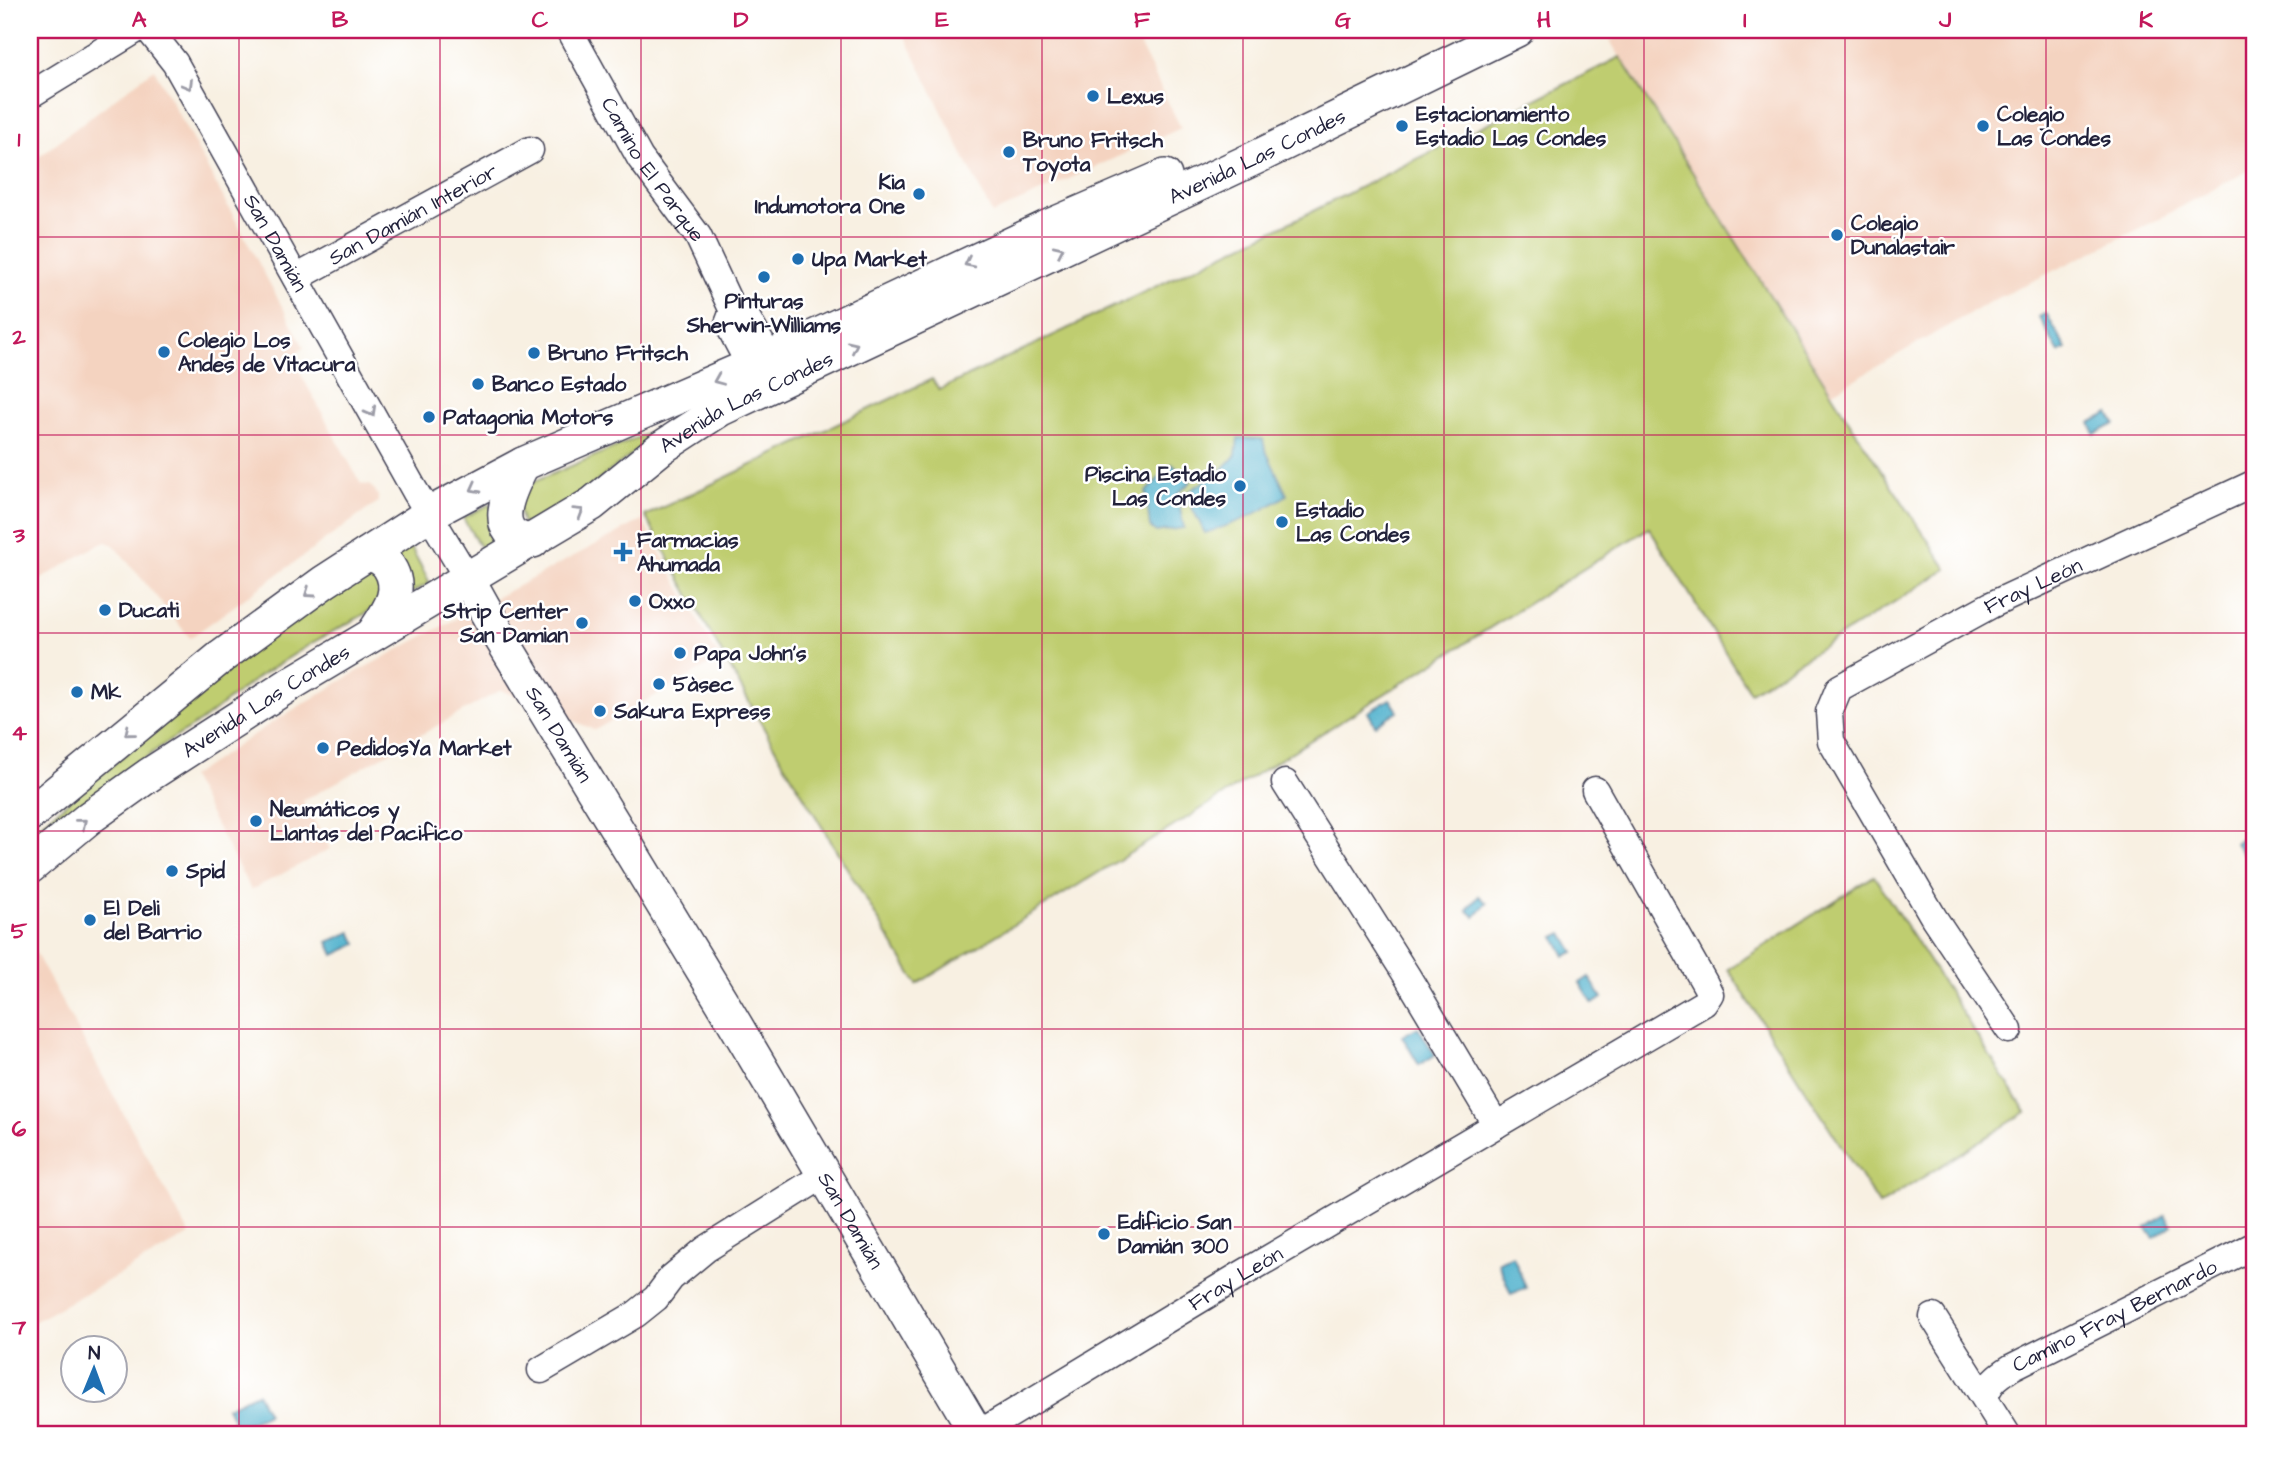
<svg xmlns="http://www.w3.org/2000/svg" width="2285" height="1464" font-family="'Architects Daughter',sans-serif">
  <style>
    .built { fill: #f4d3c0 }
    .green { fill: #bfcd6f; stroke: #707855; stroke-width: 2 }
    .water { fill: #4db0cc; stroke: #386984; stroke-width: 2 }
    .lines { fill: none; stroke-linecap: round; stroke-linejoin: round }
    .minor-casing { stroke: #424154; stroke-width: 29 }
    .major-casing { stroke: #424154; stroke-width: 36 }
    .minor { stroke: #fff; stroke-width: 26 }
    .major { stroke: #fff; stroke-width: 33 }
    .oneway { stroke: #9c9ca7 }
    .grid { fill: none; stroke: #c2185b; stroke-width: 2; stroke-opacity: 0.55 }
    .poi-dot { fill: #1f6fb2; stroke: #fff; stroke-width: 2.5 }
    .labels { text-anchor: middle; stroke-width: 5; stroke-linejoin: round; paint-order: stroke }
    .poi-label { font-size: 21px; font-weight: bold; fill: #22223b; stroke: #fff; text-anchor: start }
    .street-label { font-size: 21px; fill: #22223b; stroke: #fff }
    .neatline { fill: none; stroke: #c2185b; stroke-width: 2.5 }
    .grid-label { font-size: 23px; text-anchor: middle; font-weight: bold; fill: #c2185b }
  </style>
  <rect width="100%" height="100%" fill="#fff"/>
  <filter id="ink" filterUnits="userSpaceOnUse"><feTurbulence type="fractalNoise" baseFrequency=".0143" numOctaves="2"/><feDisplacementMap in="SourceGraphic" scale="14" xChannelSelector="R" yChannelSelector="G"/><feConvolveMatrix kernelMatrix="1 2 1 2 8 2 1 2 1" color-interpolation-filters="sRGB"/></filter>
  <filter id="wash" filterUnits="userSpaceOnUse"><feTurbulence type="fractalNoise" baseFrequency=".00686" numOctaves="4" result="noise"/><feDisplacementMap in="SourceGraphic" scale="28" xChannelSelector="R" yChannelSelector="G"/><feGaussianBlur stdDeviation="1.57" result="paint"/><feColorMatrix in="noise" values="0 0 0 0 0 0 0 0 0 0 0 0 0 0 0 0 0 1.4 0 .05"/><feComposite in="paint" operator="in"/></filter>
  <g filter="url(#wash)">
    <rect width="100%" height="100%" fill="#f8f0e2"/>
    <path class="built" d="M902,30h230l49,98 -189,86z
      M1633,30h622v137l-102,55 -167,82 -155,89 -221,-352z
      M154,69l150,278 -12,11 69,126 8,1 6,5 3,6v6l-188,136 -76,-93 -8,-3 -10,4 -66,40v-423z
      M642,520l78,139 -125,71 -94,-40 -198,111 27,48 -79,41 -61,-113 86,-57 84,-50z
      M30,943l160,292 -160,89z"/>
    <path class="green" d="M1620,57l232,369 95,143 -197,123 -101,-164 -499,313 -233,143 -137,-227 -135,-241 287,-137 7,11 360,-172z
      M672,423l-104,81 -45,21 -8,-31 9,-8z
      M490,504l16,38 -22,12 -21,-36z
      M408,542l22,41 -19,10 -19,-42z
      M364,569l18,8 -4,27 -13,10 -48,26 -59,37 -57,44 -41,26 -130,101v-15l203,-168z
      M1874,876l152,236 -147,93 -151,-236z"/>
    <path class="water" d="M2046,313l20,36 -7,4 -20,-36z
      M2109,413l6,11 -20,10 -5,-11z
      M1238,438l25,1 2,10 22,46c-26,18 -52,29 -82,38l-20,-39 39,-26 12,-13z
      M1172,464l19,18 -14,12 7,34 -28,4 -6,-5 -4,-35z
      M1390,699l8,12 -23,14 -7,-13z
      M2255,827v27l-8,6 -12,-17z
      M1479,896l8,7 -12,14 -8,-7z
      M351,932l6,12 -23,11 -6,-13z
      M1563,933l11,19 -9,4 -10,-19z
      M1589,977l13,21 -9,6 -13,-21z
      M1418,1027l17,28 -16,10 -17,-29z
      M2165,1215l7,10 -18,13 -8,-10z
      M1513,1256l13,32 -15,6 -13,-32z
      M257,1393l11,21 -45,20 -3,-5 14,-7 -7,-15z"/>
  </g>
  <g filter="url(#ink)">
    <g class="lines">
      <g class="minor-casing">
        <g id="minor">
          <path id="s1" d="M149,30l26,33 240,428 53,88"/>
          <path id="s2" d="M569,30l71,128 58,78 35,75 13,5 23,41"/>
          <path d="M30,95l106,-65"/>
          <path id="s3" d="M296,278l234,-128"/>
          <path d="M733,311l-5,13 22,42"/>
          <path d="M1285,783l122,193 89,149"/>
          <path id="s4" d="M2009,1030l-75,-112 -103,-177 -2,-29 10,-24 152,-83 264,-122"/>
          <path d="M1933,1317l74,117"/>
          <path d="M541,1370l95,-56 20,-16 15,-20 35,-29 118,-74"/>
          <path id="s5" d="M1985,1397c5,-15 13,-21 27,-30l243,-122"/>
          <path id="s6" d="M978,1434l259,-157 467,-274 6,-9 -5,-10 -110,-194"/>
        </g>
      </g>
      <g class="major-casing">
        <g id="major">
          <path d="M523,464c-13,25 -38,72 10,77"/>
          <path d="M366,555c10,0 18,4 23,12 16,25 -3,47 -16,67"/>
          <path id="s7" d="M468,579l34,61 223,367 252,427"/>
          <path d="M30,814l191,-157 103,-75 105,-68 94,-50 261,-113 263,-124 118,-51"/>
          <path id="s8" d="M30,867l59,-49 60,-43 143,-92 300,-179 69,-56 60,-39 534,-251 262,-128"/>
        </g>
      </g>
      <use href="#minor" class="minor"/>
      <use href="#major" class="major"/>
    </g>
    <defs><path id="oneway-chevron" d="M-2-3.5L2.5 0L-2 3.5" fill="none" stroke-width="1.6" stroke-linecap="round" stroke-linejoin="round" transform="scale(1.75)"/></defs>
    <g class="oneway">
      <use href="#oneway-chevron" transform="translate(188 85) rotate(60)"/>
      <use href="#oneway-chevron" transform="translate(1059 250) rotate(-25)"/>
      <use href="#oneway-chevron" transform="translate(969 263) rotate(154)"/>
      <use href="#oneway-chevron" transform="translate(853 346) rotate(-25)"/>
      <use href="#oneway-chevron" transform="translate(718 380) rotate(157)"/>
      <use href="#oneway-chevron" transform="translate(371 412) rotate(61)"/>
      <use href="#oneway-chevron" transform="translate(475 488) rotate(152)"/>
      <use href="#oneway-chevron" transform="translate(579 512) rotate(-32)"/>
      <use href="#oneway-chevron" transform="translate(309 593) rotate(145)"/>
      <use href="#oneway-chevron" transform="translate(129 732) rotate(141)"/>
      <use href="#oneway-chevron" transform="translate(82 823) rotate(-39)"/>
    </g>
  </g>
  <path class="grid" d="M239,30v1404M440,30v1404M641,30v1404M841,30v1404M1042,30v1404M1243,30v1404M1444,30v1404M1644,30v1404M1845,30v1404M2046,30v1404M30,237h2225M30,435h2225M30,633h2225M30,831h2225M30,1029h2225M30,1227h2225"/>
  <g class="poi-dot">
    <circle cx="1093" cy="96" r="7"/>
    <circle cx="1402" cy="126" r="7"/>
    <circle cx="1983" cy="126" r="7"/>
    <circle cx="1009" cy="152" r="7"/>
    <circle cx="919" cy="194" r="7"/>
    <circle cx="1837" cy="235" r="7"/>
    <circle cx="798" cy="259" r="7"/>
    <circle cx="764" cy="277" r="7"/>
    <circle cx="164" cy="352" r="7"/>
    <circle cx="534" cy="353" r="7"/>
    <circle cx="478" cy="384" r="7"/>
    <circle cx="429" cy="417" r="7"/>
    <circle cx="1240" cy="486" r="7"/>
    <circle cx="1282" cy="522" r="7"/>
    <path d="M619.5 541.5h7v7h7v7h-7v7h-7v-7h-7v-7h7z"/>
    <circle cx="635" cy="601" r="7"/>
    <circle cx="105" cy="610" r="7"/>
    <circle cx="582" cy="623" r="7"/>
    <circle cx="680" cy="653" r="7"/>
    <circle cx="659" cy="684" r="7"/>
    <circle cx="77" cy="692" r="7"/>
    <circle cx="600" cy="711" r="7"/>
    <circle cx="323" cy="748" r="7"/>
    <circle cx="256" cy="821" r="7"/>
    <circle cx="172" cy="871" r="7"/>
    <circle cx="90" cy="920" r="7"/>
    <circle cx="1104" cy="1234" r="7"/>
  </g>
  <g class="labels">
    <g class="poi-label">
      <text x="1107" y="103">Lexus</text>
      <text x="1416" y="121">Estacionamiento<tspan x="1416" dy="24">Estadio Las Condes</tspan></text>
      <text x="1997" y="121">Colegio<tspan x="1997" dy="24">Las Condes</tspan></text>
      <text x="1023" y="147">Bruno Fritsch<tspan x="1023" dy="24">Toyota</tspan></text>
      <text x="905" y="189" text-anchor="end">Kia<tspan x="905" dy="24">Indumotora One</tspan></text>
      <text x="1851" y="230">Colegio<tspan x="1851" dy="24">Dunalastair</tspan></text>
      <text x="812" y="266">Upa Market</text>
      <text x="764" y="308" text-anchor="middle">Pinturas<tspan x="764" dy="24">Sherwin-Williams</tspan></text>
      <text x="178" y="347">Colegio Los<tspan x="178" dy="24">Andes de Vitacura</tspan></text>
      <text x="548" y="360">Bruno Fritsch</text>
      <text x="492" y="391">Banco Estado</text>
      <text x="443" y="424">Patagonia Motors</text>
      <text x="1226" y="481" text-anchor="end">Piscina Estadio<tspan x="1226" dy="24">Las Condes</tspan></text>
      <text x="1296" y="517">Estadio<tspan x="1296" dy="24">Las Condes</tspan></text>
      <text x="637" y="547">Farmacias<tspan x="637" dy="24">Ahumada</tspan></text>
      <text x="649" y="608">Oxxo</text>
      <text x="119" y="617">Ducati</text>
      <text x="568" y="618" text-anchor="end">Strip Center<tspan x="568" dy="24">San Damian</tspan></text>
      <text x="694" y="660">Papa John's</text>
      <text x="673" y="691">5àsec</text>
      <text x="91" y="699">Mk</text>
      <text x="614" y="718">Sakura Express</text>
      <text x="337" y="755">PedidosYa Market</text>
      <text x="270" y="816">Neumáticos y<tspan x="270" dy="24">Llantas del Pacifico</tspan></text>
      <text x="186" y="878">Spid</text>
      <text x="104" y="915">El Deli<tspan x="104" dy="24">del Barrio</tspan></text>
      <text x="1118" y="1229">Edificio San<tspan x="1118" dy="24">Damián 300</tspan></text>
    </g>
    <g class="street-label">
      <text dy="7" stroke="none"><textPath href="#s8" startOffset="1423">Avenida Las Condes</textPath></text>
      <text dy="7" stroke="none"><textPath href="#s2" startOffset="163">Camino El Parque</textPath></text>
      <text dy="7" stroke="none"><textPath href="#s3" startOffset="133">San Damián Interior</textPath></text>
      <text dy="7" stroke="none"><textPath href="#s1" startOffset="248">San Damián</textPath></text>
      <text dy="7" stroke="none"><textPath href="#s8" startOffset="856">Avenida Las Condes</textPath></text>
      <text dy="7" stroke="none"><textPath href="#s4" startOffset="614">Fray León</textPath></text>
      <text dy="7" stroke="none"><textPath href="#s8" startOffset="289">Avenida Las Condes</textPath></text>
      <text dy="7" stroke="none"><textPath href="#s7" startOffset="180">San Damián</textPath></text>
      <text dy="7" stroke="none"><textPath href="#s7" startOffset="747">San Damián</textPath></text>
      <text dy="7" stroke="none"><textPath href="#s6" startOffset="301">Fray León</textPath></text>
      <text dy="7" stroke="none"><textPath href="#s5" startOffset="156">Camino Fray Bernardo</textPath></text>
    </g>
  </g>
  <rect width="2285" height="1464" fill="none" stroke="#fff" stroke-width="77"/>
  <g transform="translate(94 1369) rotate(1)"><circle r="33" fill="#ffffff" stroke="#a7a7b1" stroke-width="2"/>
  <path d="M0-5L12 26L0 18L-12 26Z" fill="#1f6fb2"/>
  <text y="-10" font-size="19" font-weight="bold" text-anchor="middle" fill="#22223b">N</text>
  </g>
  <rect x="38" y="38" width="2208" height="1388" class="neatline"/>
  <g class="grid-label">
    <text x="139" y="27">A</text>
    <text x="340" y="27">B</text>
    <text x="540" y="27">C</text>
    <text x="741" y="27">D</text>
    <text x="942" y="27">E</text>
    <text x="1142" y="27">F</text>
    <text x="1343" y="27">G</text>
    <text x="1544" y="27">H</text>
    <text x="1745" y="27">I</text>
    <text x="1945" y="27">J</text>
    <text x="2146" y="27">K</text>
    <text x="19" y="146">1</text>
    <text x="19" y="344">2</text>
    <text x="19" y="542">3</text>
    <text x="19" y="740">4</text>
    <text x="19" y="938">5</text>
    <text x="19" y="1136">6</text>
    <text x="19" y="1334">7</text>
  </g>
</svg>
